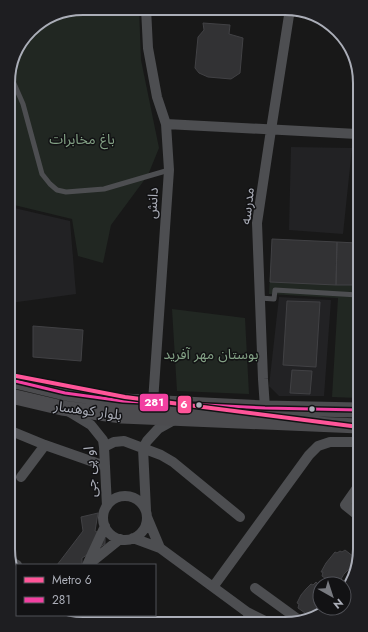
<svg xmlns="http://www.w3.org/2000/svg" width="368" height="632" font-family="Jost,'Noto Sans Arabic',sans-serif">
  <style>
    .built { fill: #222224 }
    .green { fill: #212722 }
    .building { fill: #323234; stroke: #414144 }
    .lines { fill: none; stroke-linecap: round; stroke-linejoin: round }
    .lane { stroke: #4d4e51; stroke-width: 5 }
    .street { stroke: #4d4e51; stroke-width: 10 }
    .secondary { stroke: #4c4c4f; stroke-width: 15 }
    .bus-1-casing { stroke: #121214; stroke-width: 6 }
    .bus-1 { stroke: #f240a1; stroke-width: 3 }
    .metro-1-casing { stroke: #121214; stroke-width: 7 }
    .metro-1 { stroke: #f59; stroke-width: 4 }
    .bus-dot { fill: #abaeb8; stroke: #121214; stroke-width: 1.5 }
    .labels { text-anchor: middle; stroke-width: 3; stroke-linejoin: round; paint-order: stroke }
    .park-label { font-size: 14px; fill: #83a185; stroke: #121214 }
    .street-label { font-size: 14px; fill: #abaeb8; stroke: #121214 }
    .rim { fill: none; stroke: #abaeb8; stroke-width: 2 }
    .line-badge { stroke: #121214; stroke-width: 1.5 }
    .badge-label { font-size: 11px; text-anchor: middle; font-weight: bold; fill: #fff }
  </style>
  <rect width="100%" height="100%" fill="#181818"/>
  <path class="built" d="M291,147l61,1 -9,86 -54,-4z
    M10,207l60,14 6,73 -66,9z
    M279,297l52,3 -7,96h-45l-10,-10z"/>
  <path class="green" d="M83,8h56l2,52 18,88 -11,27 -37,50 -8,38 -25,-7 -6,-37 -62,-15 -1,-131 24,-46z
    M272,239l85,4 2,155 -27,-1 6,-99 -69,-4z
    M172,309l73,9 4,76 -72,-3z"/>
  <path class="building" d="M203,23l27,2 -1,9 14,4 -3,35 -9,6 -23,-2 -9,-4 -4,-5 3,-31 6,-7z
    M272,239l65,3 -1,43 -66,-3z
    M337,242l20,1 1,42h-22z
    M287,301l33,1 -4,65 -33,-2z
    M33,326l50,4 -2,31 -48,-4z
    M292,370l20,1 -2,23 -20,-1z
    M98,513l-3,18 10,5v8l-23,14v7h-25l26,-34 -2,-14z
    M345,550l13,10 -3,6 -4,1 -7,7 -6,10h-5l-11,-8 1,-4h-2l5,-9 9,-11 2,1 3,-2 2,1z
    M316,582l2,2 2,-2 3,2h-3v21l-8,13 -14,-10 1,-4 -2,-1 4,-8 5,-6 5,-5 2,1z"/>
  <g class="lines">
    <path class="lane" d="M9,72l14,32 19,70 8,10 7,6 9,2 38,-3 65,-19
      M260,298l14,1 1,-9 83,5"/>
    <path class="street" d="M146,8l2,40 9,49 9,27 3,46 -16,232
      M166,124l191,10
      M265,408l-2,-29 -6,-156 14,-93 19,-121
      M68,411l23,14 12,15 1,7 3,59
      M11,431l34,14 60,21
      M104,447l10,-5 10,-1 37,14 12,7 67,55
      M21,477l24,-32
      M359,485l-14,20 15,12
      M103 518a22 22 0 1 1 44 0a22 22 0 1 1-44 0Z
      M146,510l-3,-62 4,-7 11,-12 18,-10
      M147,517l13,31
      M133,538l27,10 87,64 4,9
      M12,562l5,3
      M89,564l31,-25
      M87,565l18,-39
      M213,587l96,-132 9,-9 12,-4h29
      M255,588l44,32
      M247,612l18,9"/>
    <path class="secondary" d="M11,380l54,13 58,8 142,7 94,2
      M11,396l51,12 60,8 237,10"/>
    <g class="bus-1-casing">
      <path id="bus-1" d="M11,380l54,13 58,8 142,7 94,2"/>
    </g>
    <use href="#bus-1" class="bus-1"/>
    <g class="metro-1-casing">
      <path id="metro-1" d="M11,375l114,22 234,30"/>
    </g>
    <use href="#metro-1" class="metro-1"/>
  </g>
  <g class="bus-dot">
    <circle cx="199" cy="405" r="3.5"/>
    <circle cx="312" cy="409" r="3.5"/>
  </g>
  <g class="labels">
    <g class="park-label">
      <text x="82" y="144">باغ مخابرات</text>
      <text x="211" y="359">بوستان مهر آفرید</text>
    </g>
    <g class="street-label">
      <text transform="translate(152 203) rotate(-86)" y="5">دانش</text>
      <text transform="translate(247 206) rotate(-84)" y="5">مدرسه</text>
      <text transform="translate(88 410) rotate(8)" y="5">بلوار کوهسار</text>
      <text transform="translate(90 472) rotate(-94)" y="5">او پی جی</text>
    </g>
  </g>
  <path d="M0 0H368V632H0ZM83 15H285A68 68 0 0 1 353 83V549A68 68 0 0 1 285 617H83A68 68 0 0 1 15 549V83A68 68 0 0 1 83 15Z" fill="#1e1e21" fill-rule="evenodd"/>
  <path class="rim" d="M83 15H285A68 68 0 0 1 353 83V549A68 68 0 0 1 285 617H83A68 68 0 0 1 15 549V83A68 68 0 0 1 83 15Z"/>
  <g class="line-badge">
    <rect x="139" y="393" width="30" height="19" rx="4" fill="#f240a1"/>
    <rect x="177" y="395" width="15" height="19" rx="4" fill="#f59"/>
  </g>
  <g class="badge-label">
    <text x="154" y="406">281</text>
    <text x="184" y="408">6</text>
  </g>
  <rect x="16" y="564" width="140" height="52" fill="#121214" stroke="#4f5056"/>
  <rect x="24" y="577" width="20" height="6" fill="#ff5599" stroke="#4f5056"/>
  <text x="52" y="584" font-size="12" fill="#abaeb8">Metro 6</text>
  <rect x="24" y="597" width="20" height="6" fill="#f240a1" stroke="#4f5056"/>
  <text x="52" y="604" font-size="12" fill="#abaeb8">281</text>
  <g transform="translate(332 596) rotate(141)"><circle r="19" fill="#121214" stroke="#4f5056"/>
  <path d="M0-3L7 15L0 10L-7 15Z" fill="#787a80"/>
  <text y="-6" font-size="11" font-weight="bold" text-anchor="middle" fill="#abaeb8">N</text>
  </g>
</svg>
